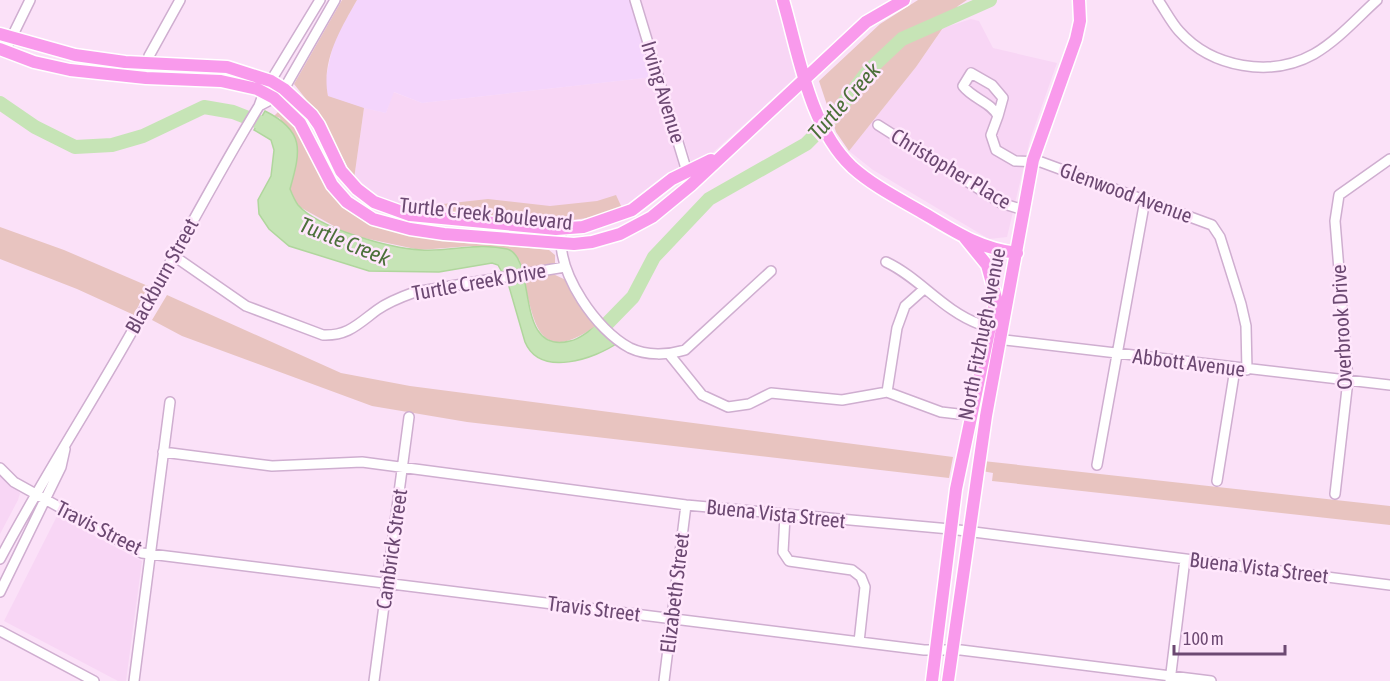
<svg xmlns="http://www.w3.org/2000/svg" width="1390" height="681" font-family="'Asap Condensed',sans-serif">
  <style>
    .residential { fill: #f8d6f5 }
    .commercial { fill: #f4d5fc }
    .green { fill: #e8c4c0 }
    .water { fill: #c6e4b6; stroke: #b0d69d; stroke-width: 1.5 }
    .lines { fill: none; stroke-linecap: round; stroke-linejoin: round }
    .river { stroke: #c6e4b6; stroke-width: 14 }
    .minor-casing { stroke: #cfaed0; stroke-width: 12 }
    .major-casing { stroke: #fff; stroke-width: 15 }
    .minor { stroke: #fff; stroke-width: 9 }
    .major { stroke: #f99aec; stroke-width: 12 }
    .labels { text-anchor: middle; stroke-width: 5; stroke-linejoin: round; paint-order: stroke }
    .street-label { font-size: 21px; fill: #6c4972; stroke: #ffe7fc }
    .water-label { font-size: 22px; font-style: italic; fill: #4c703a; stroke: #ffe7fc }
  </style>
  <rect width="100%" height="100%" fill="#fbe1f8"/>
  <path class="residential" d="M641,0h136l20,68 -2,11 -85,76 -19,7z
    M971,19l8,2 14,27 64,15 -27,77 -23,97 -18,2 -116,-69 -24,-19 67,-84 27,-39z
    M654,77l25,90 -31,27 -45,24 -44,7 -144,-15 -34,-9 -27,-22 10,-71 22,5 7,-21 29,11z
    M0,475l20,18 -2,7 -18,34z
    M57,516l85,45 -16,120h-8l-114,-60z"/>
  <path class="commercial" d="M357,0h274l23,77 -232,26 -28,-11 -8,21 -36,-8 -22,-9 -3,-14 9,-42z"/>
  <path class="green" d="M342,0h15c-17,30 -36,61 -29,96l36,12 -10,71 -33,-61 -27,-34z
    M918,0h49l-9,6 -42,61 -67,84 -13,-19 -17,-51 61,-57z
    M280,110c6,6 14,12 19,20 12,21 17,45 34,64 46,55 149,47 216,56l6,5v8l-32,8 -4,-12 -49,-13 -50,4 -70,-15 -52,-29 -8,-17 4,-15 -14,-56 -6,-2z
    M616,195l6,13c-60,24 -121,9 -184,2l5,-6 45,-5 62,7 47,-5z
    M0,227l64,23 84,36 -14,29 -57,-26 -77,-30z
    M551,273l17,8 28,45c-58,40 -61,-1 -73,-49z
    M167,295l174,78 69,13 543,71 -4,21 -482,-56 -95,-16 -190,-70 -30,-16z
    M983,461l407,45v19l-398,-44 1,-8 -11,-2z"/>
  <path class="water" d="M265,111c40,20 36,39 25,78 2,5 5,12 8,16 21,24 92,43 123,45 29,2 57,-8 86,-1 31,8 6,107 63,92 11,-2 18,-11 28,-15l21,16c-24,17 -79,36 -94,0l-17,-59 -10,-18 -6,-2 -53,9 -70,-1 -80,-25 -20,-17 -10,-15 -1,-14 13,-24 3,-26 -3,-10 -17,-10z"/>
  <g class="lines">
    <path class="river" d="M0,103l35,24 40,20 37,-2 31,-9 61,-29 29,5 31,12 10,8
      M594,337l39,-40 21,-40 55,-58 97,-55 27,-27 35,-46 34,-32 88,-39"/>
    <g class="minor-casing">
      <path id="minor" d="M635,0l56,185
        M1158,0c7,10 13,22 21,31 33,37 92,47 135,23 24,-14 43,-36 63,-54
        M5,51l25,-51
        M148,63l1,-7 31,-56
        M259,106l15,-8 10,-9 51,-89
        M998,116l5,-18 -11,-13 -21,-12 -8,13c10,13 28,16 35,30l-7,19 5,15 19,11 26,1 171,63 8,12 21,67 5,22 1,44
        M878,125l123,78 23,7
        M561,237c-2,38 35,93 69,111 17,8 38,7 55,2l86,-79
        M174,256l72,50 77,29c25,1 35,-11 54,-25 11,-8 24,-13 38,-18l150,-25
        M886,262c34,16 56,48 93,62
        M988,338l402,47
        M669,354l33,41 26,12 21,-3 22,-11 71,7 45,-8 54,20 17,2
        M887,392l10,-64 8,-22 19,-17
        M163,452l109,14 90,-4 324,43 264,24 440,56
        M1097,465l48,-265
        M0,468l14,14 128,71 782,97h37l250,31
        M1217,481l18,-112
        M1335,494l13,-114 -13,-159 4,-26 51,-36
        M785,516l-2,36 6,9 63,9 9,7 4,10 -6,55
        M0,559c40,-76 87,-148 130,-224 43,-76 83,-154 129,-229l5,-14 56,-92
        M0,592l61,-125 4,-18
        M0,631l94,50
        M134,681l36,-279
        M374,681l35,-264
        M664,681l22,-176
        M1170,681l15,-122"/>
    </g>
    <g class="major-casing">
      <path id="major" d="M783,0c16,55 26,126 69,167 21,19 49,33 73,47 30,18 56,35 92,39
        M0,34l75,21 50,7 102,5 44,14 13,8 28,26 7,10 22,46 16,18 17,13 36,13 146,14 27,-2 49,-17 40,-31 39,-19
        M0,49l34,13 36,8 76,8 75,3 36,8 17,9 26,25 32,62 15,17 26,17 37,10 34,5 130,10 18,-2 28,-8 32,-17 39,-32 175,-163 38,-22
        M932,681l24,-192 40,-191 -9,-33 -22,-27
        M948,681l38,-265 47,-256 43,-121 4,-18 -1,-21"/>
    </g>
    <use href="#minor" class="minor"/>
    <use href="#major" class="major"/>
  </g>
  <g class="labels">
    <g class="street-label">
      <text transform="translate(663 92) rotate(73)" y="7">Irving Avenue</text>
      <text transform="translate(951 169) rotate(31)" y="7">Christopher Place</text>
      <text transform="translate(1126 193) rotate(20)" y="7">Glenwood Avenue</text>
      <text transform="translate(486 214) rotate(6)" y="7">Turtle Creek Boulevard</text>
      <text transform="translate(162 276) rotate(-61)" y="7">Blackburn Street</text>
      <text transform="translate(479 282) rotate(-10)" y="7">Turtle Creek Drive</text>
      <text transform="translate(1342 327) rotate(-93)" y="7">Overbrook Drive</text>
      <text transform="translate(982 334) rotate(-79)" y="7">North Fitzhugh Avenue</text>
      <text transform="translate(1189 363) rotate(7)" y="7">Abbott Avenue</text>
      <text transform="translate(776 514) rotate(6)" y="7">Buena Vista Street</text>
      <text transform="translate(99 528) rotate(27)" y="7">Travis Street</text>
      <text transform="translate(392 549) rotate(-82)" y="7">Cambrick Street</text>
      <text transform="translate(1259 568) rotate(7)" y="7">Buena Vista Street</text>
      <text transform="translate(675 593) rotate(-83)" y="7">Elizabeth Street</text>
      <text transform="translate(594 609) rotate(7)" y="7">Travis Street</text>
    </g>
    <g class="water-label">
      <text transform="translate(844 101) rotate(-48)" y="8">Turtle Creek</text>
      <text transform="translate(345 241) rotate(22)" y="8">Turtle Creek</text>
    </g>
  </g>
  <path d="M1174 645v9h111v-9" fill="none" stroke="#6c4972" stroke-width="3"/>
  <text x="1183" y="645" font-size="18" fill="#6c4972" stroke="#ffe7fc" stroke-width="4.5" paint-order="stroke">100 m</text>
</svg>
